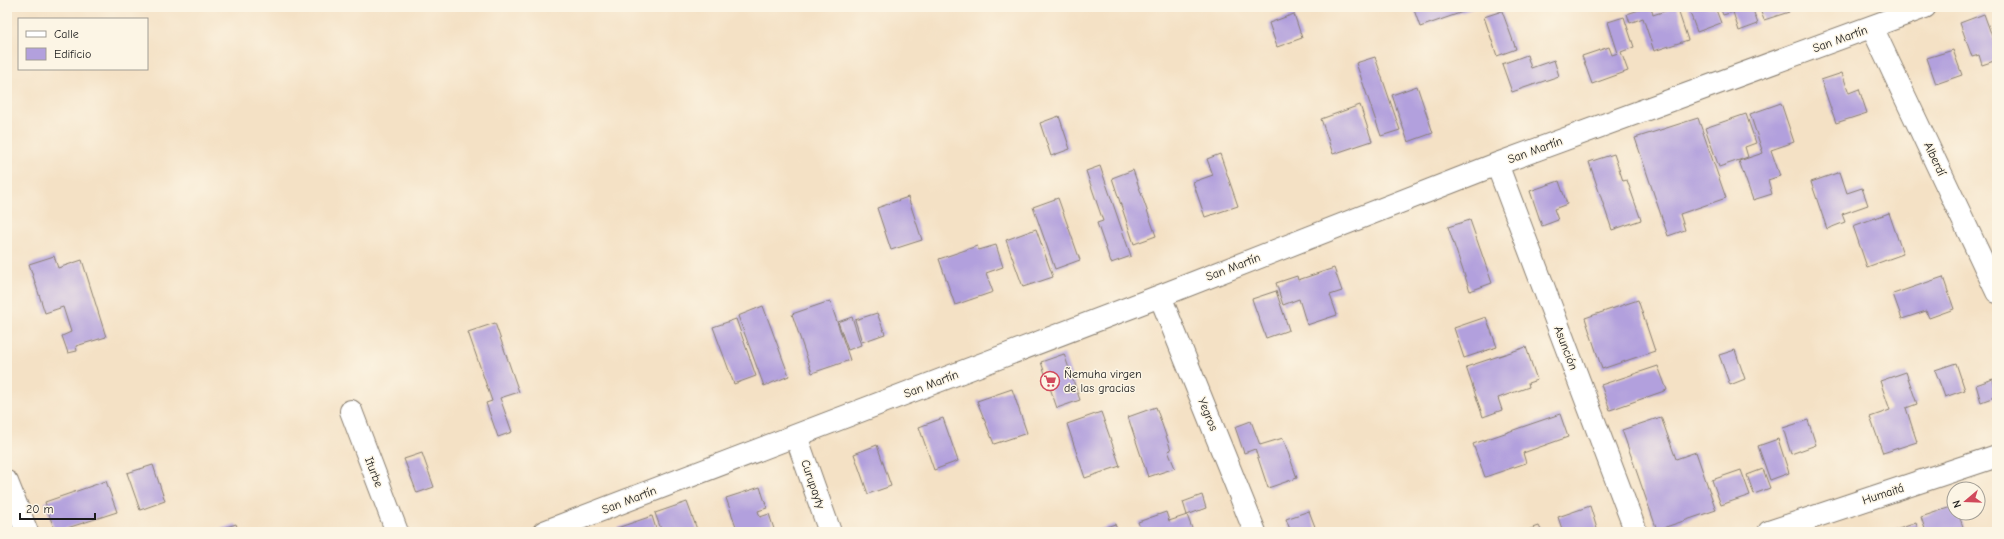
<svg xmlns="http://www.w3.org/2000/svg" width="2004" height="539" font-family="'Comic Neue',sans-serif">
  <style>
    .building { fill: #b2a0dd }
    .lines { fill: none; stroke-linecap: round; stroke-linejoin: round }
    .minor-casing { stroke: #887e70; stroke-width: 24 }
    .minor { stroke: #fff; stroke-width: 22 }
    .labels { text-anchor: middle; stroke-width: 3; stroke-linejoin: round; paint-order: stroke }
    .street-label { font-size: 12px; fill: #1c1c1c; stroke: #fcf5e5 }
    .poi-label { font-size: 12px; fill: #1c1c1c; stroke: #fcf5e5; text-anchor: start }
  </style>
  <rect width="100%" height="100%" fill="#fcf5e5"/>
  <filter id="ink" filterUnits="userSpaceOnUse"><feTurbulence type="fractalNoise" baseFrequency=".025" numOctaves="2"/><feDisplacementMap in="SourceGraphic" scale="8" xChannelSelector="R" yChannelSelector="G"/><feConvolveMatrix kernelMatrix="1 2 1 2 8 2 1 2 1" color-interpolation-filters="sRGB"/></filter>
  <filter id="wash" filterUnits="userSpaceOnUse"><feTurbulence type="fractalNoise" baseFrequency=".012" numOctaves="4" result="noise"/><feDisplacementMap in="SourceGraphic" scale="16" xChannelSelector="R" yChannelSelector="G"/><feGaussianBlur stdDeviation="0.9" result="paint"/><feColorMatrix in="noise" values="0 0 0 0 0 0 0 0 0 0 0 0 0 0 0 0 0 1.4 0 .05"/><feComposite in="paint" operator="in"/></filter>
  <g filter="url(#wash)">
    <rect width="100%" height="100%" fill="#f4e1c5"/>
    <g id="blocks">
      <path class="building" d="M1413,7h64l-57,20z
        M1648,7h3l2,8 24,-8 11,33 -34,11 -11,-33 -13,5 -3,-9z
        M1688,7h27l6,16 -24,9z
        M1720,7h32l6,17 -19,7 -6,-19 -10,3z
        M1759,7h28l2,5 -25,8z
        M1502,11l14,38 -19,7 -13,-39z
        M1294,14l8,24 -25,9 -8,-24z
        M1984,14l13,36v10l-15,5 -3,-10 -7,2 -12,-34z
        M1624,17l10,30 -13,5 7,19 -36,13 -10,-28 27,-9 3,8 6,-2 -10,-31z
        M1953,50l9,25 -26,9 -9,-26z
        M1527,55l4,13 23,-8 5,16 -47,16 -10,-28z
        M1375,57l25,73 -19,6 -25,-73z
        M1842,73l7,20 10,-4 8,24 -31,10 -15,-43z
        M1417,86l16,47 -25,9 -16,-47z
        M1781,103l13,39 -23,8 9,26 -12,4 4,14 -19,6 -14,-39 24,-8 -13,-39z
        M1360,105l12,36 -39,13 -12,-35z
        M1746,114l10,29 -11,4 3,10 -29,10 -14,-39z
        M1059,116l11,33 -19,7 -11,-33z
        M1698,118l28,80 -46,16 5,16 -17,6 -33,-98z
        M1220,154l18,52 -33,11 -12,-35 20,-7 -6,-16z
        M1614,154l9,27 4,-1 14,40 -29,10 -23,-68z
        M1100,166l31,90 -20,7 -14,-40 6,-2 -17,-50z
        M1133,170l23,66 -22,8 -22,-66z
        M1840,172l7,21 15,-5 6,17 -26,9 3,8 -18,7 -16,-47z
        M1559,181l8,23 -13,5 4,11 -16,6 -12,-35z
        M908,197l14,43 -31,10 -14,-42z
        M1058,198l22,62 -25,9 -22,-62z
        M1889,213l14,41 -36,13 -14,-41z
        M1470,220l22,63 -22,8 -22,-64z
        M1036,229l17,48 -30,10 -17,-47z
        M996,245l7,22 -17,6 7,19 -38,13 -16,-46 38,-13 2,4z
        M54,256l4,12 24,-8 24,77 -30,9 1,5 -9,2 -6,-17 9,-4 -8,-25 -18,6 -16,-49z
        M1334,268l8,23 -12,4 7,20 -30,10 -8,-26 -16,6 -7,-22 21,-7 1,4z
        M1943,277l11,32 -25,9 -3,-7 -24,8 -9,-25z
        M1276,291l13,39 -23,8 -14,-39z
        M1638,300l17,51 -53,18 -17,-51z
        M830,301l20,59 -38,13 -20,-59z
        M763,306l26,70 -25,10 -26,-70z
        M877,313l8,21 -23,8 -7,-22z
        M852,317l9,28 -13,5 -10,-28z
        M1486,317l11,30 -33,11 -10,-30z
        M736,319l20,57 -22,8 -21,-57z
        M495,323l24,69 -19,6 12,34 -14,5 -12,-34 6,-2 -24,-69z
        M1526,347l11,33 -9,3 1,4 -31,11 4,12 -19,7 -17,-50z
        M1735,350l10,29 -15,6 -11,-30z
        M1064,354l16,46 -23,8 -16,-46z
        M1956,363l9,27 -20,7 -10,-27z
        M1658,366l9,24 -57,20 -9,-25z
        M1906,372l11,32 -11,4 11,34 -34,11 -13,-36 20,-7 -10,-29z
        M1993,379l4,17 -16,6 -5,-17z
        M1012,389l15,44 -33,11 -17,-43z
        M1156,407l15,43 -3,1 7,17 -27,9 -20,-60z
        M1101,412l19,54 -35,12 -18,-54z
        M1560,414l8,23 -45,16 3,10 -41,14 -12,-33z
        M1661,417l15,42 20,-7 20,58 -59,20 -35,-100z
        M943,418l15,43 -24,9 -15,-43z
        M1808,420l8,25 -25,9 -8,-26z
        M1251,421l9,24 23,-7 14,40 -29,10 -13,-39 -11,4 -9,-26z
        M1778,439l11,34 -19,7 -12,-34z
        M877,445l14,41 -23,8 -14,-40z
        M422,453l12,34 -17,6 -13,-34z
        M153,465l12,36 -25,9 -13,-37z
        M1763,469l7,19 -16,6 -7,-19z
        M1741,470l9,25 -29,10 -9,-25z
        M106,481l11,31 -62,20 -10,-30z
        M760,487l7,21 -9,3 2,6 9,-3 6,18h-37l-12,-34z
        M1202,495l4,13 -19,7 -4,-13z
        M687,502l11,30h-36l-7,-19z
        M1590,506l8,26h-35l-5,-15z
        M1954,506v7h4l7,19h-39l-5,-15z
        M1309,511l8,21h-26l-5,-13z
        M1166,512l3,9 18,-6 6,16 -56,1 4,-2 -3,-8z
        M652,516l5,16h-39l-1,-4z
        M1916,523l3,9h-29z
        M236,524l3,8h-28z
        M1115,524l3,8h-26z
        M1539,526l3,6h-20z"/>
    </g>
  </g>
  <g filter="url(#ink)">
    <use href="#blocks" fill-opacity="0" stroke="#887e70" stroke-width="1"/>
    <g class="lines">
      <g class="minor-casing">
        <path id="minor" d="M1872,27l125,265
          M1497,164l139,368
          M1160,296l95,236
          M351,411l46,121
          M796,436l34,96
          M7,482l20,50
          M544,532l616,-236 337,-132 428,-157
          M1769,532l228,-76"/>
      </g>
      <use href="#minor" class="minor"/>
    </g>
  </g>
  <defs>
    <g id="supermarket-ring" transform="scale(1)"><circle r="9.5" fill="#fcf5e5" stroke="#d1495b" stroke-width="1.5"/><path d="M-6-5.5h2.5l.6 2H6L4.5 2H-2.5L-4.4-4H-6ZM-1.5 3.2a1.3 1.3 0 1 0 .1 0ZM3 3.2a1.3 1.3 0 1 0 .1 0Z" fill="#d1495b"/></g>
  </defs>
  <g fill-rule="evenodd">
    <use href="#supermarket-ring" x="1050" y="381"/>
  </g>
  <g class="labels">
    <g class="street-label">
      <text transform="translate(1840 39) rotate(-20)" y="4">San Martín</text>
      <text transform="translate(1535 150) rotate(-20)" y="4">San Martín</text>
      <text transform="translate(1935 159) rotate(65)" y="4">Alberdí</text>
      <text transform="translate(1233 267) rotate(-21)" y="4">San Martín</text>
      <text transform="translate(1566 348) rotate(69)" y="4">Asunción</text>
      <text transform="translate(931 384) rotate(-21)" y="4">San Martín</text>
      <text transform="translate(1208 414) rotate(68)" y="4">Yegros</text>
      <text transform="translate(374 472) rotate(69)" y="4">Iturbe</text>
      <text transform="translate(813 484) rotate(71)" y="4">Curupayty</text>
      <text transform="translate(1883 494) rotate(-18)" y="4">Humaitá</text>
      <text transform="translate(629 500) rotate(-21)" y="4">San Martín</text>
    </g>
    <g class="poi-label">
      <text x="1064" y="378">Ñemuha virgen<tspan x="1064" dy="14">de las gracias</tspan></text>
    </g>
  </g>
  <rect width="2004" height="539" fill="none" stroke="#fcf5e5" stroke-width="24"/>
  <rect x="18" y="18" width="130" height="52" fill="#fcf5e5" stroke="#a29e95"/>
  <rect x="26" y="31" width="20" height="6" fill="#ffffff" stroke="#a29e95"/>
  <text x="54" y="38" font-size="12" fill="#1c1c1c">Calle</text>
  <rect x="26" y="48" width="20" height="12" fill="#b2a0dd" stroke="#a29e95"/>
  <text x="54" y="58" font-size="12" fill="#1c1c1c">Edificio</text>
  <g transform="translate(1966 501) rotate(251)"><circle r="19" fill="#fcf5e5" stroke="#a29e95"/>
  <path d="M0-3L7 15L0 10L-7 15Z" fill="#d1495b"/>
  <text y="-6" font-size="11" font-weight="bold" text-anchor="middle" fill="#1c1c1c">N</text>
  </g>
  <path d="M20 513v6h75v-6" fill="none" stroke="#1c1c1c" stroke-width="2"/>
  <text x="26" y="513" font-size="12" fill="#1c1c1c" stroke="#fcf5e5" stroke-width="3" paint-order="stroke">20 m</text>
</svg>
